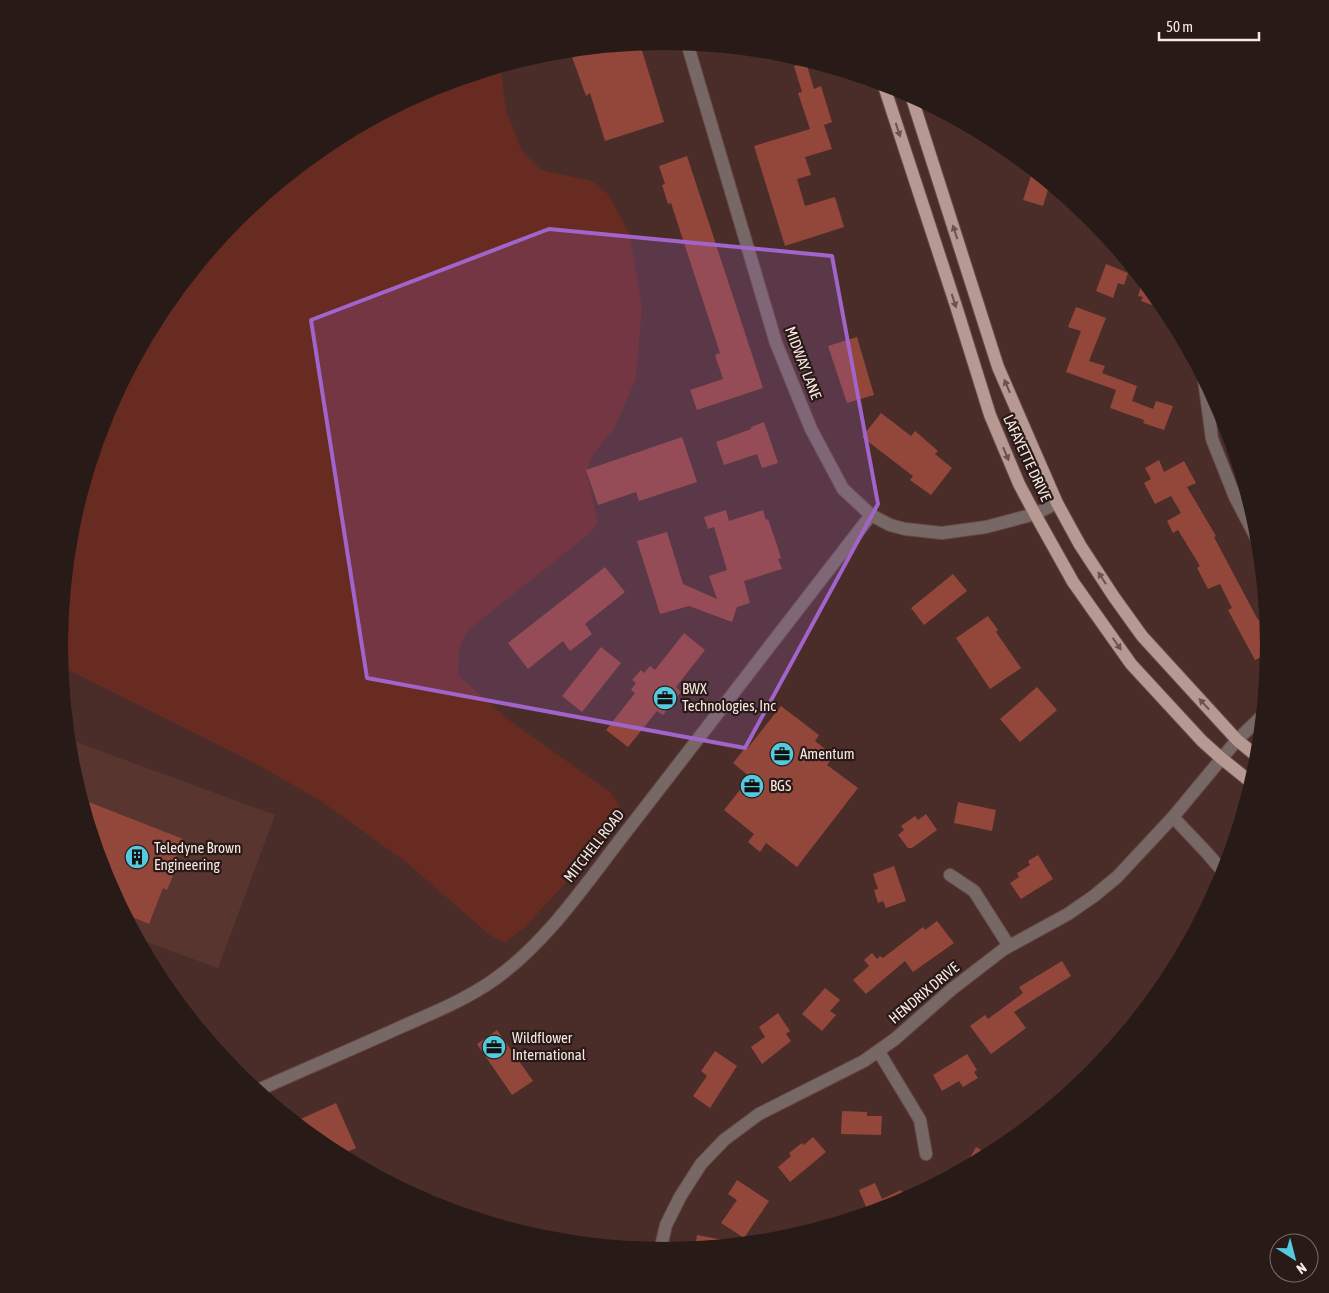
<svg xmlns="http://www.w3.org/2000/svg" width="1329" height="1293" font-family="'Asap Condensed',sans-serif">
  <style>
    .built { fill: #59352f }
    .green { fill: #682b21 }
    .building { fill: #93473a }
    .lines { fill: none; stroke-linecap: round; stroke-linejoin: round }
    .minor-casing { stroke: #664b46; stroke-width: 14 }
    .major-casing { stroke: #664b46; stroke-width: 14 }
    .minor { stroke: #776865; stroke-width: 12 }
    .major { stroke: #b79993; stroke-width: 12 }
    .oneway { fill: #68534f }
    .marked { fill: #a164ca; fill-opacity: 0.2; stroke: #a164ca; stroke-width: 4; stroke-linejoin: round }
    .labels { text-anchor: middle; stroke-width: 4.5; stroke-linejoin: round; paint-order: stroke }
    .street-label { font-size: 15px; fill: #fbe8e4; stroke: #271a17 }
    .poi-label { font-size: 15px; fill: #fbe8e4; stroke: #271a17; text-anchor: start }
  </style>
  <rect width="100%" height="100%" fill="#4a2d28"/>
  <path class="built" d="M68,739l207,76 -57,153 -80,-29 -33,-61 -34,-114z"/>
  <path class="green" d="M500,67l6,42 15,41 20,20 51,11 16,13 22,41 12,71 -6,73 -21,48 -23,29 -5,16 11,51 -9,11 -122,97 -8,18 -1,26 51,45 101,72 10,14 -2,13 -27,37 -68,73 -18,13 -14,-6 -85,-74 -85,-61 -70,-40 -190,-95 -2,-20 12,-118 34,-113 56,-105 76,-92 91,-75 105,-56z"/>
  <path class="building" d="M640,44l24,78 -59,19 -15,-48 -4,3 -16,-45z
    M806,62l8,27 7,-3 11,36 -8,3 8,24 -27,8 6,18 -14,4 8,27 30,-9 9,30 -59,19 -31,-100 56,-17 -12,-36 4,-1 -8,-26z
    M687,156l76,232 -66,22 -7,-20 33,-11 -8,-24 5,-2 -49,-150 -3,1 -6,-19 3,-1 -6,-18z
    M1033,170l17,13 -7,23 -20,-6z
    M1106,264l22,9 -4,12 -6,-2 -5,15 -17,-7z
    M1142,284l6,2 20,25 -27,-10 2,-4 -5,-1z
    M1076,307l30,11 -17,43 16,5 -3,7 35,13 -5,15 21,8 3,-8 17,5 -9,24 -21,-7 1,-3 -34,-12 6,-18 -50,-18 15,-41 -13,-4z
    M857,337l17,58 -27,8 -19,-57z
    M881,413l30,23 4,-5 23,20 -3,3 17,14 -21,27 -21,-15 3,-4 -51,-39z
    M764,422l14,41 -16,5 -5,-14 -33,11 -8,-23 35,-13v-2z
    M682,437l15,45 -58,19 -3,-9 -38,13 -12,-35z
    M1159,460l5,12 20,-11 12,22 -9,4 29,49 -2,1 44,83 9,-5 2,38 -14,7 -27,-50 4,-2 -12,-24 -12,5 -11,-21 3,-2 -22,-36 -5,3 -6,-12 14,-8 -10,-17 -16,8 -11,-21 7,-4 -6,-11z
    M726,510l3,11 34,-11 3,10 2,-1 8,23 5,16 -3,1 4,10 -38,12 6,22 -13,4 -5,15 -43,-16 -29,8 -23,-73 30,-9 16,52 34,15 -8,-23 18,-6 -13,-43 -6,2 -4,-12z
    M605,567l20,25 -40,32 7,10 -22,17 -7,-10 -35,28 -20,-26z
    M953,574l14,17 -43,34 -13,-17z
    M988,616l10,14 -2,2 25,36 -31,21 -34,-51z
    M684,633l21,17 -29,37 5,5 -18,23 -6,-4 -29,36 -22,-17 29,-37 -4,-3 5,-7 -4,-3 9,-10 3,3 6,-7 5,4z
    M601,647l20,16 -39,49 -20,-16z
    M1037,687l20,23 -37,32 -20,-23z
    M781,706l38,29 -4,6 19,15 -7,9 31,23 -61,79 -31,-24 -6,9 -12,-10 6,-8 -30,-24 26,-33 -17,-14 12,-15 2,1z
    M81,799l102,40 -14,35 4,2 -6,14 -4,-2 -14,36 -24,-10 -20,-36z
    M958,802l38,8 -4,21 -38,-8z
    M926,814l11,16 -25,18h-4l-10,-13 6,-5 -3,-4 14,-10 3,4z
    M1038,855l15,24 -32,20 -11,-16 9,-6 -2,-4 13,-8 -2,-4z
    M894,866l12,35 -20,7 -3,-7 -5,2 -4,-13 4,-1 -5,-15z
    M937,921l17,22 -41,29 -8,-11 -39,33 -13,-14 16,-14 -5,-6 8,-7 5,6 3,-3 3,2 40,-31 2,3z
    M1062,961l9,15 -57,36 12,16 -35,26 -21,-28 15,-11 3,4 35,-26 -4,-6z
    M825,988l15,12 -10,11 6,4 -14,16 -20,-17z
    M778,1013l12,18 -4,3 5,7 -29,23 -11,-17 14,-10 -6,-10z
    M497,1030l36,51 -21,14 -35,-51z
    M715,1051l22,15 -27,42 -17,-12 14,-20 -6,-5z
    M967,1054l10,16 -3,2 4,6 -15,9 -4,-6 -17,10 -9,-16z
    M336,1103l20,45 -17,8 -11,-6 -34,-28z
    M842,1111l25,1v4h15l-1,19 -40,-1z
    M813,1137l13,15 -36,30 -12,-15 13,-11 -2,-3 13,-10 2,2z
    M976,1147l14,8 -27,15z
    M737,1180l32,21 -25,37 -23,-15 16,-23 -9,-6z
    M875,1183l7,16 19,-9 5,11 -10,5 -27,8 -10,-24z
    M697,1235l37,7v3l-39,4z"/>
  <g class="lines">
    <g class="minor-casing">
      <path id="minor" d="M687,43l89,300 35,86 32,60 28,26 19,10 15,4 37,4 44,-6 49,-13 22,-11
        M1204,379l8,60 23,58 25,48
        M1173,817l34,36 18,21
        M950,875l24,16 35,55
        M879,1052l41,68 6,34
        M256,1091c49,-22 99,-43 147,-65 32,-14 64,-27 92,-47 55,-39 96,-103 138,-156 80,-102 159,-205 238,-308
        M660,1251l6,-26 14,-28 21,-33 23,-24 35,-26 105,-53 31,-22 57,-50 52,-40 64,-35 26,-18 23,-19 56,-60 64,-77 26,-25"/>
    </g>
    <g class="major-casing">
      <path id="major" d="M883,83l73,223 34,109 29,69 16,30 38,68 58,82 71,77 19,17 31,25
        M911,95l87,272 59,136 23,42 34,52 28,39 95,104 22,18"/>
    </g>
    <use href="#minor" class="minor"/>
    <use href="#major" class="major"/>
  </g>
  <defs><path id="oneway-solid" d="M-6-.8H1V-3.2L6.5 0L1 3.2V.8H-6Z" transform="scale(1.25)"/></defs>
  <g class="oneway">
    <use href="#oneway-solid" transform="translate(898 130) rotate(72)"/>
    <use href="#oneway-solid" transform="translate(955 232) rotate(-108)"/>
    <use href="#oneway-solid" transform="translate(954 301) rotate(72)"/>
    <use href="#oneway-solid" transform="translate(1007 386) rotate(-113)"/>
    <use href="#oneway-solid" transform="translate(1006 454) rotate(67)"/>
    <use href="#oneway-solid" transform="translate(1102 578) rotate(-123)"/>
    <use href="#oneway-solid" transform="translate(1117 644) rotate(55)"/>
    <use href="#oneway-solid" transform="translate(1204 704) rotate(-133)"/>
  </g>
  <path class="marked" d="M549,229l283,27 46,248 -133,244 -378,-70 -56,-358z"/>
  <defs>
    <g id="office-disc" transform="scale(1.25)"><circle r="9.5" fill="#55cade" stroke="#271a17"/><path d="M-6-3h4V-5.5h4V-3h4V5H-6ZM-1-4.5V-3h2v-1.5ZM-6 0V1H6V0Z" fill="#111"/></g>
    <g id="building-disc" transform="scale(1.25)"><circle r="9.5" fill="#55cade" stroke="#271a17"/><path d="M-4-6H4V6H1V3H-1V6H-4ZM-2.5-4.3h1.7v1.8h-1.7ZM.8-4.3h1.7v1.8H.8ZM-2.5-1h1.7V.8h-1.7ZM.8-1h1.7V.8H.8Z" fill="#111"/></g>
  </defs>
  <g fill-rule="evenodd">
    <use href="#office-disc" x="665" y="698"/>
    <use href="#office-disc" x="782" y="754"/>
    <use href="#office-disc" x="752" y="786"/>
    <use href="#building-disc" x="137" y="857"/>
    <use href="#office-disc" x="494" y="1047"/>
  </g>
  <g class="labels">
    <g class="street-label">
      <text transform="translate(803 363) rotate(69)" y="5">MIDWAY LANE</text>
      <text transform="translate(1027 458) rotate(65)" y="5">LAFAYETTE DRIVE</text>
      <text transform="translate(594 846) rotate(-52)" y="5">MITCHELL ROAD</text>
      <text transform="translate(924 993) rotate(-40)" y="5">HENDRIX DRIVE</text>
    </g>
    <g class="poi-label">
      <text x="682" y="694">BWX<tspan x="682" dy="17">Technologies, Inc</tspan></text>
      <text x="800" y="759">Amentum</text>
      <text x="770" y="791">BGS</text>
      <text x="154" y="853">Teledyne Brown<tspan x="154" dy="17">Engineering</tspan></text>
      <text x="512" y="1043">Wildflower<tspan x="512" dy="17">International</tspan></text>
    </g>
  </g>
  <path d="M0 0H1329V1293H0ZM68 646a596 596 0 1 1 1192 0a596 596 0 1 1-1192 0Z" fill="#271a17" fill-rule="evenodd"/>
  <g transform="translate(1294 1258) rotate(144)"><circle r="24" fill="#271a17" stroke="#7c6c69"/>
  <path d="M0-4L9 19L0 12L-9 19Z" fill="#55cade"/>
  <text y="-8" font-size="14" font-weight="bold" text-anchor="middle" fill="#fbe8e4">N</text>
  </g>
  <path d="M1159 32v8h100v-8" fill="none" stroke="#fbe8e4" stroke-width="2.5"/>
  <text x="1166" y="32" font-size="15" fill="#fbe8e4" stroke="#271a17" stroke-width="4" paint-order="stroke">50 m</text>
</svg>
